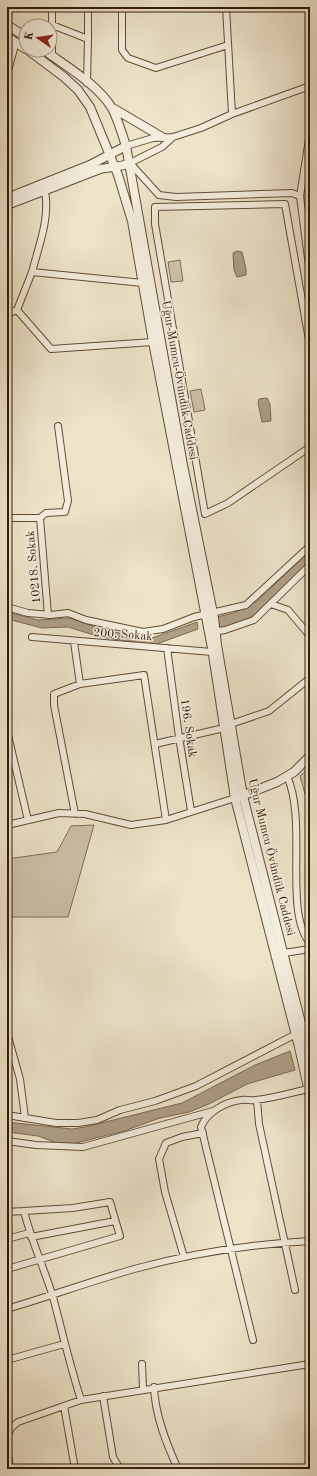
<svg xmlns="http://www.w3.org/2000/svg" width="317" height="1476" font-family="'Old Standard TT',serif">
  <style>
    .green { fill: #cec2a9; stroke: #816e57 }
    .water { fill: #ae9f87; stroke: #7d6a53 }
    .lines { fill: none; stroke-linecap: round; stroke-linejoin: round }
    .minor-casing { stroke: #624c36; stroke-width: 8 }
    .tertiary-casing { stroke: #624c36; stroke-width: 10 }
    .minor { stroke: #f3eddd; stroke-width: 6 }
    .tertiary { stroke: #f3eddd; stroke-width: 8 }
    .labels { text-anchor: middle; stroke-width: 3; stroke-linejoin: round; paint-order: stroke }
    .street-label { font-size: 12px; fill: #341a05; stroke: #f3eddd }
  </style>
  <rect width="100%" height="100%" fill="#ede4ca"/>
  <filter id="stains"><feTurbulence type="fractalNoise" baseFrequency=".005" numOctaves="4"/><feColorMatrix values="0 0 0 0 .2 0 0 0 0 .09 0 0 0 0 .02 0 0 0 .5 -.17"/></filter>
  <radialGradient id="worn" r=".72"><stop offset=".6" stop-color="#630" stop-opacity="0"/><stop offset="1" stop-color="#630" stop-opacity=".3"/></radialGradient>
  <path class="green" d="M180,260l3,21 -12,1 -3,-20z
    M201,389l4,21 -11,2 -4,-21z
    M310,767v45l-10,-36z
    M94,825l-26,92h-61v-58l50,-7 14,-26z"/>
  <path class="water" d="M237,251l5,1 4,17v6l-9,2 -3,-7 -1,-17z
    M267,398l3,6 1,17 -9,1 -4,-19 1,-4z
    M310,551v11l-57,54 -8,5 -27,8 -1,-12 17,-4 23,-12z
    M7,612l31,8 32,-2 31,11 46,10 5,-1 45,-16 1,7 -44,16 -54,-8 -32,-10 -26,1 -35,-9z
    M290,1051l5,19 -48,14 -38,20 -20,8 -29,6 -36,13 -56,14 -8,-1 -22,-8 -31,-4v-10l65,7 13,-2 97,-24 73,-38z"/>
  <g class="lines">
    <g class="minor-casing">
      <path id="minor" d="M52,7v49
        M122,7v43l6,8 28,10 72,-23
        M52,25l36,14v-32
        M7,74l9,-32
        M87,83l1,-44
        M232,114l78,-28
        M310,133l-10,63 10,78
        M173,137l-11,10 -32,16 29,32 17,2 116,-4 8,3
        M126,146l27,-8 20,-1 28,-9 31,-14 -6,-107
        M32,272c7,-27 18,-54 13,-81
        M17,310l34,39 102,-7
        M7,314l10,-4 15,-38 111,11
        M309,340l-24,-136 -130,3v17l50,290 23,-11 82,-56
        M7,518h33l6,-5 19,-1 3,-11 -10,-75
        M40,518l8,97
        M271,604l17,6 22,26
        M7,607l21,6 23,2 17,-2 18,7 57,12 20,-3 31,-12 52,-12 64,-59
        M213,632l12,-2 29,-10 56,-55
        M32,637l180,15
        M74,642l6,42
        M167,648l12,89 12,74
        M231,724l38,-13 41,-33
        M7,731l21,89
        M155,744l69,-16
        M287,776c21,46 -4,136 23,167
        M75,814l-21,-109v-11l26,-10 64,-9 22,145
        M7,825l52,-12 26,1 46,11 35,-5 69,-22
        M284,953l26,-4
        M7,1033l13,46 5,39
        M257,1100l2,24 36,166
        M7,1115l49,8h22l19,-3 23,-10 35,-9 41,-15 100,-52
        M7,1141l29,4 47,2 130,-36
        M24,1211c7,29 20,57 29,86 9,34 17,69 28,103
        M7,1212l66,-4 37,-6 10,34 -113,33
        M31,1237l84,-16
        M7,1239l22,-6
        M184,1257l-19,-65 -6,-33 7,-16 16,-6 21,-4
        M7,1309c44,-13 87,-29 131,-41 56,-15 114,-24 172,-27
        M253,1340l-52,-213c6,-15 24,-25 40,-27 5,-1 10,1 15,0 18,-2 35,-7 52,-11
        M7,1360l57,-16
        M142,1364l1,25
        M154,1387c1,28 12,56 24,82
        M103,1396l10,61 7,12
        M64,1406l11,63
        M7,1437l4,-9 7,-6 63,-22 229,-36
        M7,1447l3,22"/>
    </g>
    <g class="tertiary-casing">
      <path id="tertiary" d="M7,25l19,12
        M7,37l19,12
        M28,50l36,27 14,13 12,17 28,68 14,46 21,121 59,306 23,150 64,249 11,49
        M44,50c23,17 53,34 68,58 6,12 10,25 14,38l57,319 31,153 3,27 26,151 67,262
        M111,107l51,30
        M7,198l83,-33 36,-19
        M7,205l93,-36c9,-2 23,-2 30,-6
        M239,797l38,-15 17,-10 16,-16"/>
    </g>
    <use href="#minor" class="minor"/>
    <use href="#tertiary" class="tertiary"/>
  </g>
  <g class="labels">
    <g class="street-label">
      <text transform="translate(180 380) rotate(80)" y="4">Uğur Mumcu Övündük Caddesi</text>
      <text transform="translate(33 567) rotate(-95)" y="4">10218. Sokak</text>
      <text transform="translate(123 634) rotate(4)" y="4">200. Sokak</text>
      <text transform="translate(189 728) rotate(82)" y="4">196. Sokak</text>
      <text transform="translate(272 857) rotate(76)" y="4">Uğur Mumcu Övündük Caddesi</text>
    </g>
  </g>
  <rect width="317" height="1476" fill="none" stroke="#ede4ca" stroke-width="24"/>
  <rect x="8" y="8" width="301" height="1460" fill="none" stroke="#341a05" stroke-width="2"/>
  <rect x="12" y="12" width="293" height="1452" fill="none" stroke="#341a05"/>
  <g transform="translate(38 38) rotate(283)"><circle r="19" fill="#f3eddd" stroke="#a79987"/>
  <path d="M0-3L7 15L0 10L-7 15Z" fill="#8f2418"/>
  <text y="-6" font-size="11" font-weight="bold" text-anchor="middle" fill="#341a05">K</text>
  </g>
  <rect width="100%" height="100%" filter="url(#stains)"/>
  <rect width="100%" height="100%" fill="url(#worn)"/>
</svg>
